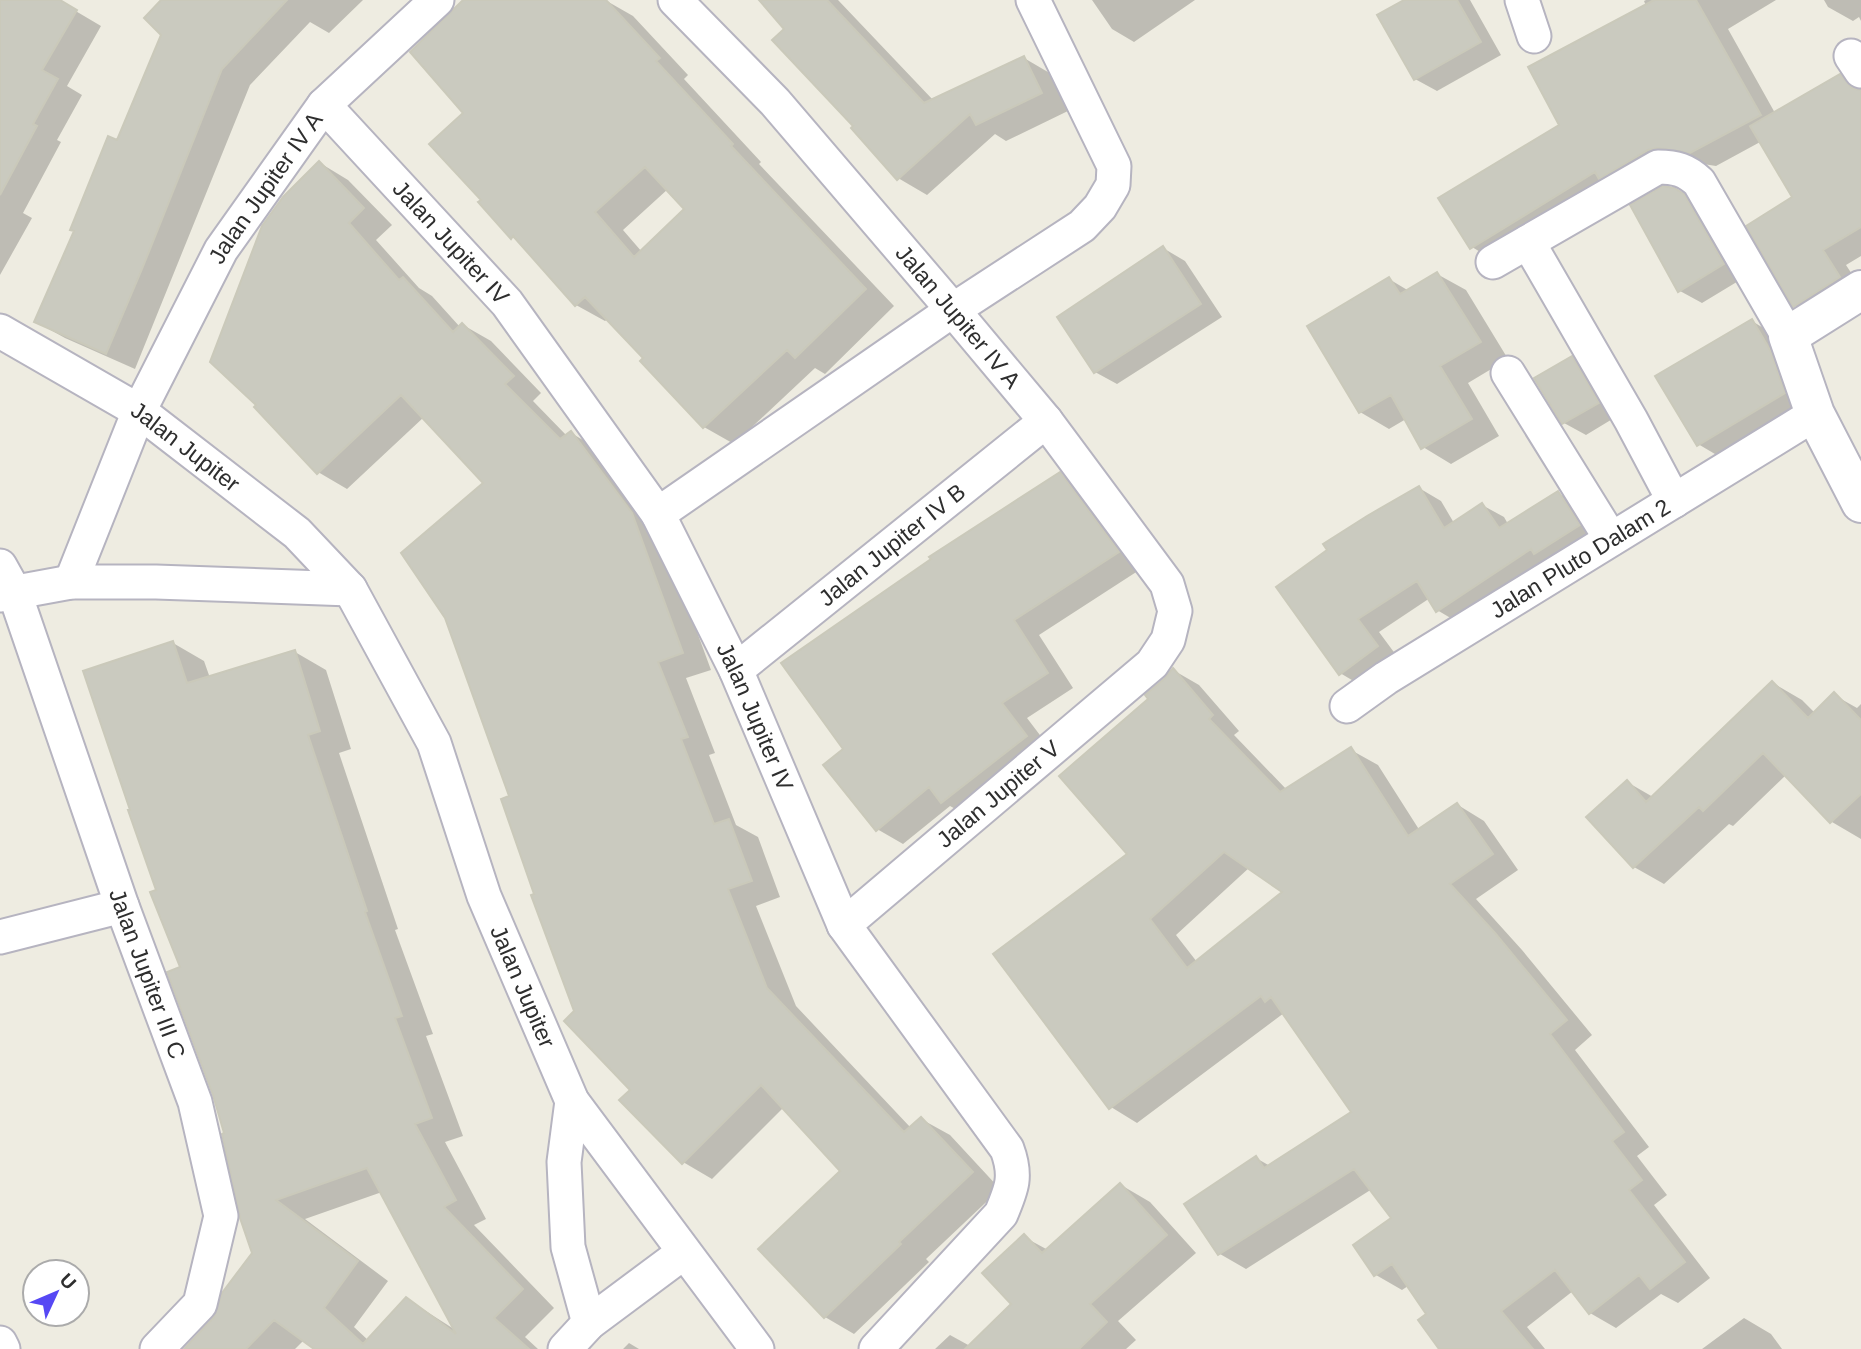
<svg xmlns="http://www.w3.org/2000/svg" width="1861" height="1349" font-family="Arial,sans-serif">
  <style>
    .shadow { fill: #0003; fill-rule: evenodd }
    .building { fill: #cacabf; stroke: #cac9ba; stroke-width: 2; fill-rule: evenodd }
    .lines { fill: none; stroke-linecap: round; stroke-linejoin: round }
    .minor-casing { stroke: #b6b4c0; stroke-width: 37 }
    .tertiary-casing { stroke: #b6b4c0; stroke-width: 42 }
    .minor { stroke: #fff; stroke-width: 33 }
    .tertiary { stroke: #fff; stroke-width: 38 }
    .labels { text-anchor: middle; stroke-width: 5; stroke-linejoin: round; paint-order: stroke }
    .street-label { font-size: 23px; fill: #2e2e2e; stroke: #fff }
  </style>
  <rect width="100%" height="100%" fill="#eeece1"/>
  <path class="shadow" d="M3,0h54l44,26 -34,60 15,9 -25,45 4,2 -38,71 9,5 -32,57v-269z
    M163,0h200l-34,33 -19,-11 -60,63 -115,284 -70,-31 -29,-16 82,-180 45,-108z
    M467,0h138l28,16 55,59 -4,4 77,83 -2,2 135,142 -69,68 -10,-6 -81,76 -30,-17 -62,-66 3,-3 -37,-39 -3,2 -29,-16 -56,-63 -8,-5 -29,-37 -18,-87zM668,189l19,20 -45,43 -19,-22z
    M761,0h77l96,101 90,-43 29,17 17,35 -64,31 -11,-7 -68,61 -29,-17 -42,-52 -70,-97z
    M1092,0h103l-61,42 -22,-13z
    M1407,0h63l31,55 -64,36 -22,-12z
    M1646,0h130l-48,29 47,84 65,-37 21,12v168l-15,9 15,23 -42,32 -24,-15v-108l-33,-56 -46,25 -32,-5 -187,101 -25,-15 174,-241 -2,-5z
    M1824,0h37v21l-2,-4 -6,4 -25,-14z
    M320,163l28,17 44,45 -16,15 43,48 13,8 28,31 3,-2 28,16 50,52 -8,8 34,35 4,-3 29,17 60,81 51,139 -25,8 29,75 -6,2 27,70 22,12 22,60 -24,9 40,100 115,122 10,-9 29,16 50,54 -74,70 3,3 -75,72 -29,-17 18,-146 -59,-64 -72,72 -29,-17 -107,-151 -39,-116 -26,-98 -65,-179 40,-135 -62,-66 -77,72 -29,-17z
    M1683,196l23,13 39,68 -43,26 -22,-12z
    M1163,248l22,13 37,56 -105,67 -22,-12z
    M1437,274l29,16 42,69 -40,24 31,53 -48,28 -28,-17 -17,-28 -17,10 -29,-17 -51,-86 80,-47 20,12z
    M1752,321l21,13 33,72 -86,51 -22,-13z
    M1572,358l22,13 25,44 -33,20 -22,-12z
    M1060,474l26,15 58,78 -105,68 34,53 -46,30 25,33 -84,65 -18,-10 -47,38 -26,-15 -32,-79z
    M1419,488l22,13 13,22 28,-18 22,12 4,7 50,-31 22,12 21,33 -142,85 -22,-13 -7,-12 -51,34 20,27 -37,27 -22,-13 -62,-85z
    M173,643l31,18 6,17 85,-26 31,18 25,79 -12,4 59,176 -3,1 38,104 -7,2 37,100 -18,6 41,77 -12,6 80,83 -29,29 13,12h-221l-13,-9 -9,9h-110l30,-31 39,-65 -27,-119 -44,-166 -24,-77zM382,1192l75,139 -50,-32 -38,42 -15,-14 34,-46 -83,-62z
    M1173,670l26,15 40,46 -5,4 53,55 64,-40 27,15 42,66 38,-26 26,16 34,49 -42,29 46,51 70,85 -17,15 74,97 -12,9 30,39 -13,10 56,73 -32,25 -17,-9 -45,34 -26,-15 -17,-22 -46,36 18,22h-104l-12,-34 -21,-29 -6,4 -26,-15 17,-56 -21,-30 -126,80 -26,-15 36,-96 14,8 84,-54 -70,-99 -147,110 -26,-16 19,-253 20,-155zM1250,867l35,25 -88,70 -21,-27z
    M1773,683l29,17 13,13 19,-18 23,13 4,-4v135l-29,-17 -46,-47 -53,51 -4,-2 -65,60 -30,-17 -45,-50 38,-35 26,15z
    M1121,1185l29,17 46,51 -78,68 18,19 -10,9h-191l15,-14 20,11 44,-42 10,-67 24,13z
    M1744,1318l27,16 11,15h-80z
    M629,1343l10,6h-16z"/>
  <path class="building" d="M0,0h60l17,10 -35,60 16,9 -25,45 4,2 -37,69z
    M161,0h126l-65,69 -80,200 -36,85 -72,-32 40,-91 -4,-1 38,-94 9,4 44,-105 -17,-17z
    M463,0h143l54,58 -4,3 77,83 -2,2 135,143 -71,69 -8,-8 -84,78 -63,-67 3,-3 -58,-61 -10,9 -62,-70 -2,3 -33,-37 3,-2 -52,-56 34,-31 -53,-61zM645,167l39,42 -50,48 -39,-45z
    M759,0h68l97,103 100,-47 18,37 -66,32 -6,-11 -73,66 -46,-52 2,-2 -81,-86 12,-11z
    M1404,0h53l24,42 -67,38 -37,-65z
    M1654,0h42l65,115 -71,38 -32,-5 -10,2 -49,29 -4,-7 -125,77 -32,-51 121,-73 -31,-58z
    M1840,74l12,14 9,2v137l-38,23 17,27 -47,30 -47,-81 46,-29 -42,-71z
    M319,161l45,47 -15,15 50,57 4,-3 50,55 9,-9 52,53 -9,8 55,55 11,-8 61,82 51,140 -25,9 30,75 -7,2 33,85 15,-5 23,62 -24,8 39,99 137,144 17,-15 52,55 -74,70 2,2 -77,74 -66,-69 82,-78 -79,-86 -79,79 -63,-64 11,-10 -66,-69 10,-10 -43,-116 3,-1 -33,-95 8,-3 -64,-178 -44,-65 82,-70 -82,-88 -84,79 -63,-67 2,-2 -46,-43 52,-136 21,-29z
    M1663,186l11,2 10,6 40,70 -46,28 -48,-87z
    M1163,246l38,58 -107,69 -37,-56z
    M1437,272l44,70 -41,24 32,53 -51,30 -30,-54 -32,18 -52,-87 82,-49 11,17z
    M1752,319l18,31 15,43 -88,53 -42,-70z
    M1572,356l27,47 -37,21 -28,-46z
    M1060,472l59,80 -105,68 34,53 -46,30 25,33 -86,67 -12,-16 -53,44 -53,-66 20,-16 -62,-86 150,-104 -2,-2z
    M1419,486l25,42 38,-25 17,25 59,-37 22,34 -46,29 -3,-5 -95,63 -19,-31 -59,38 20,27 -39,29 -63,-88 51,-37 -4,-6 44,-28z
    M173,641l14,42 108,-33 25,81 -12,4 59,176 -2,1 37,104 -7,2 37,100 -17,6 41,76 -12,7 79,82 -29,29 35,31h-215l-40,-29 -28,29h-62l30,-32 8,-24 30,-40 -12,-35 -18,-84 2,-1 -11,-38 -46,-123 13,-5 -30,-75 6,-2 -28,-80h2l-47,-139zM367,1168l89,166 -50,-37 -43,47 -39,-36 34,-47 -82,-61z
    M1173,668l40,47 -4,4 71,73 71,-45 57,89 49,-33 36,51 -43,30 45,49 72,87 -17,14 74,98 -12,9 30,39 -13,10 56,72 -35,27 -11,-14 -50,39 -34,-44 -54,41 32,38h-94l-21,-29 8,-6 -34,-50 -18,12 -21,-31 38,-27 -37,-49 -136,86 -34,-51 72,-48 8,12 87,-56 -80,-115 -6,5 -4,-6 -152,113 -116,-155 134,-100 -68,-78 89,-77 -3,-4 19,-16zM1224,852l58,40 -95,76 -37,-49z
    M1772,681l36,37 26,-26 27,28v74l-31,29 -67,-70 -60,58 -4,-4 -66,61 -47,-51 41,-37 19,22z
    M1120,1183l47,52 -77,69 17,18 -28,27h-114l46,-45 -29,-31 42,-39 18,19z"/>
  <g class="lines">
    <g class="minor-casing">
      <g id="minor">
        <path id="s1" d="M675,0l100,102 178,208 93,111 121,163 8,27 -7,29 -16,24 -308,261"/>
        <path d="M1522,0l12,36"/>
        <path d="M1851,56l10,15"/>
        <path id="s2" d="M324,105l183,198 151,211 78,156 108,255 163,224c10,27 5,39 -6,65l-125,135"/>
        <path d="M1528,242l103,178 43,81"/>
        <path d="M1493,262l165,-95c18,0 28,3 41,15l89,154"/>
        <path id="s3" d="M0,331l139,80 158,122 53,56 84,154 50,153 88,205 185,248"/>
        <path d="M1508,373l103,166"/>
        <path d="M658,514l295,-204 129,-84 18,-19 13,-22 1,-19 -81,-166"/>
        <path id="s4" d="M0,566l14,25 108,315 73,196 26,114 -21,88 -43,45"/>
        <path id="s5" d="M71,582l68,-171 82,-161 103,-145 113,-105"/>
        <path d="M0,595l71,-13h85l194,7"/>
        <path id="s6" d="M736,670l310,-249"/>
        <path id="s7" d="M1347,706l39,-28 429,-264"/>
        <path d="M0,937l122,-31"/>
        <path d="M572,1101l-8,61 4,85 21,76"/>
        <path d="M0,1343l3,6"/>
        <path d="M565,1349l24,-26 94,-70"/>
      </g>
    </g>
    <g class="tertiary-casing">
      <path id="tertiary" d="M1861,290l-73,46 27,78 46,89"/>
    </g>
    <use href="#minor" class="minor"/>
    <use href="#tertiary" class="tertiary"/>
  </g>
  <g class="labels">
    <g class="street-label">
      <text dy="8" stroke="none"><textPath href="#s5" startOffset="441">Jalan Jupiter IV A</textPath></text>
      <text dy="8" stroke="none"><textPath href="#s2" startOffset="187">Jalan Jupiter IV</textPath></text>
      <text dy="8" stroke="none"><textPath href="#s1" startOffset="425">Jalan Jupiter IV A</textPath></text>
      <text dy="8" stroke="none"><textPath href="#s3" startOffset="219">Jalan Jupiter</textPath></text>
      <text dy="8" stroke="none"><textPath href="#s6" startOffset="200">Jalan Jupiter IV B</textPath></text>
      <text dy="8" stroke="none"><textPath href="#s7" startOffset="276">Jalan Pluto Dalam 2</textPath></text>
      <text dy="8" stroke="none"><textPath href="#s2" startOffset="754">Jalan Jupiter IV</textPath></text>
      <text transform="translate(998 794) rotate(-40)" y="8">Jalan Jupiter V</text>
      <text dy="8" stroke="none"><textPath href="#s4" startOffset="434">Jalan Jupiter III C</textPath></text>
      <text dy="8" stroke="none"><textPath href="#s3" startOffset="872">Jalan Jupiter</textPath></text>
    </g>
  </g>
  <g transform="translate(56 1293) rotate(46)"><circle r="33" fill="#ffffff" stroke="#ababab" stroke-width="2"/>
  <path d="M0-5L12 26L0 18L-12 26Z" fill="#5648f4"/>
  <text y="-10" font-size="19" font-weight="bold" text-anchor="middle" fill="#2e2e2e">U</text>
  </g>
</svg>
